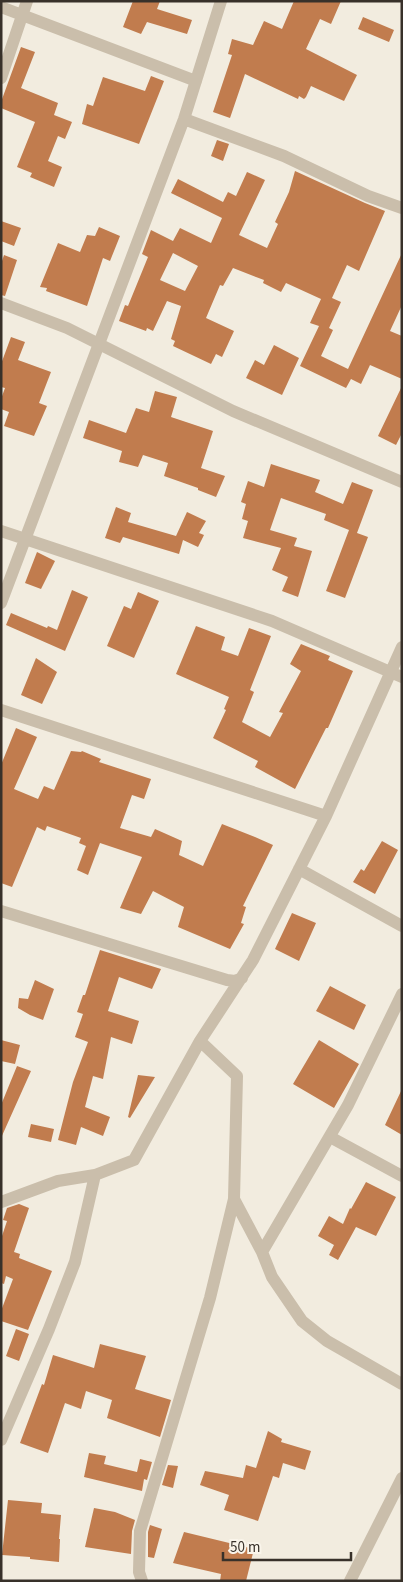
<svg xmlns="http://www.w3.org/2000/svg" width="403" height="1582" font-family="'Source Sans 3',sans-serif">
  <style>
    .building { fill: #c17c4e; fill-rule: evenodd }
    .lines { fill: none; stroke-linecap: round; stroke-linejoin: round }
    .street { stroke: #cabeab; stroke-width: 12 }
  </style>
  <rect width="100%" height="100%" fill="#f2ecdf"/>
  <path class="building" d="M133,1h27l-3,8 35,11 -5,14 -40,-12 -6,12 -18,-7z
    M294,1h47l-10,23 -11,-5 -14,30 51,26 -13,26 -33,-15 -5,11 -2,2 -5,-3 -1,3 -53,-25 -15,44 -17,-6 19,-57 -4,-1 4,-15 21,6 11,-24 18,8z
    M363,17l31,13 -5,12 -31,-13z
    M21,47l14,5 -14,36 37,15 -4,12 18,7 -7,17 -7,-3 -10,25 14,6 -8,20 -24,-10 2,-4 -15,-6 18,-45 -34,-14v-6z
    M151,76l13,5 -25,63 -57,-20 5,-20 6,2 10,-29 42,14z
    M217,140l12,4 -6,17 -12,-5z
    M295,171l70,32 20,8 -26,60 -12,-6 -15,33 9,4 -12,26 4,2 -12,26 27,13 54,-116v52l-12,26 12,5v43l-32,-14 -9,19 -10,-5 -5,9 -46,-22 19,-40 -9,-3 11,-24 -35,-16 -5,9 -18,-9 1,-3 -31,-12 -10,18 -3,-1 -14,33 28,13 -12,26 -6,-3 -5,10 -38,-18 2,-5 -4,-2 10,-33 -14,-5 -14,30 -6,-3 -1,3 -27,-10 6,-16 3,1 20,-49 -6,-3 9,-24 22,11 7,-13 31,15 11,-25 -51,-25 7,-14 45,23 5,-10 8,4 11,-24 18,8 -26,55 28,13 11,-24 -3,-2 14,-30zM173,253l25,13 -13,25 -25,-11z
    M1,221l20,7 -7,18 -13,-5z
    M99,227l21,9 -10,25 -7,-3 -16,48 -41,-15 1,-3 -7,-1 18,-44 22,9 7,-17 8,1z
    M4,255l13,5 -12,36 -4,-1v-31z
    M11,337l14,5 -7,18 33,12 -12,31 8,3 -13,30 -30,-10 5,-14 -8,-3v-10l4,-11 -4,-1v-23z
    M274,345l25,13 -17,37 -36,-17 9,-18 9,5z
    M402,386v47l-6,12 -18,-9z
    M155,391l22,6 -6,20 42,14 -12,37 24,8 -9,21 -18,-7v-2l-34,-12 4,-13 -25,-8 -5,12 -19,-5 3,-11 -39,-13 6,-18 37,13 10,-25 13,4z
    M271,464l49,16 -5,12 28,12 9,-22 21,8 -16,43 11,4 -23,61 -19,-7 23,-61 -25,-10 2,-6 -45,-16 -11,32 27,8 -3,8 18,5 -14,46 -16,-6 6,-14 -16,-7 9,-22 -38,-10 5,-17 -6,-2 4,-15 -5,-2 7,-21 16,6z
    M116,507l15,6 -3,9 48,14 11,-24 19,9 -7,12 5,2 -6,12 -15,-7 -4,14 -56,-17 -3,6 -15,-5z
    M37,552l18,9 -14,28 -16,-6z
    M72,590l16,7 -23,54 -59,-26 5,-12 36,15 1,-2 9,4z
    M138,592l21,9 -25,57 -27,-12 17,-40 7,3z
    M196,626l29,11 -4,13 17,6 11,-28 22,8 -21,54 4,2 -12,30 28,15 13,-24 -4,-1 22,-41 -11,-7 11,-20 29,12 -2,4 25,11 -25,57h-2l-31,61 -40,-22 3,-6 -45,-23 13,-28 -2,-1 5,-12 -53,-23z
    M36,658l21,14 -15,32 -21,-9z
    M16,728l21,9 -23,52 24,10 6,-13 10,4 17,-39 10,1 1,-1 19,8 -2,3 52,17 -7,20 -12,-4 -12,33 31,9 4,-8 27,12 -3,14 24,11 19,-42 33,13 18,8 -30,61 3,1 -5,16 3,1 -14,25 -52,-22 6,-20 -31,-16 -12,23 -21,-6 22,-51 -42,-14 -12,32 -11,-5 9,-24 -7,-3 2,-5 -34,-12 -2,5 -8,-4 -25,60 -11,-4v-118z
    M382,841l16,9 -23,44 -22,-12 8,-13 3,2z
    M292,913l24,10 -17,38 -24,-12z
    M100,950l61,19 -9,20 -33,-12 -11,34 31,10 -7,23 -21,-7 -8,42 -10,-3 -8,31 25,10 -7,19 -22,-9 -5,18 -18,-5 15,-58 15,-40 -13,-5 8,-23 -6,-2 6,-17h2z
    M35,980l19,9 -11,31 -13,-5 -12,-7 1,-10 9,1z
    M330,986l36,19 -12,25 -38,-19z
    M1,1040l19,5 -5,19 -14,-3z
    M319,1040l40,24 -25,44 -41,-24z
    M17,1066l14,5 -30,67v-33z
    M138,1075l17,2 -25,41 -2,-1z
    M402,1089v46l-17,-10z
    M31,1124l23,5 -3,13 -23,-5z
    M366,1182l30,15 -20,39 -20,-9 -18,33 -9,-5 5,-10 -16,-9 11,-20 14,8 7,-16 1,1z
    M19,1204l10,4 -15,44 6,2 -1,4 33,13 -24,59 -27,-9v-10l12,-32 -7,-3 -2,8 -3,-1v-44l6,-18 -4,-1 4,-12z
    M16,1329l13,5 -10,27 -13,-5z
    M100,1344l46,12 -11,33 36,11 -11,37 -53,-19 5,-18 -26,-9 -5,18 -16,-6 -17,50 -28,-10 22,-59 2,1 9,-30 41,13z
    M268,1431l14,8 -1,3 30,9 -6,19 -22,-7 -4,15 -6,-2 -15,45 -34,-11 5,-15 -29,-10 5,-14 38,7 3,-13 10,3z
    M89,1453l17,3 -2,8 33,8 3,-13 12,3 -5,18 -3,-1 -2,12 -58,-14z
    M168,1465l10,1 -5,22 -11,-3z
    M8,1500l34,3 -1,10 20,2 -2,24h1l-1,23 -29,-3v-2l-28,-2z
    M94,1508l21,4 20,8 -3,11 -1,23 -46,-7z
    M150,1525l12,4 -8,29 -6,-1v-25z
    M184,1532l70,17 -8,32h-26l1,-7 -48,-11z"/>
  <g class="lines">
    <path class="street" d="M1,7l195,74
      M1,78l26,-77
      M184,119l100,37 84,40 34,12
      M1,303l66,25 166,83 169,71
      M1,531l271,90 130,56
      M1,603l183,-484 37,-118
      M1,710l325,106
      M299,869l103,57
      M1,911l226,69 8,1 7,-3
      M200,1041l37,35 -3,123 28,53 10,25 30,44 25,20 75,43
      M330,1137l72,39
      M1,1202l57,-21 37,-6
      M262,1252l86,-147 54,-111
      M1,1440l48,-111 26,-67 20,-87 39,-15 66,-119 53,-81 73,-144 76,-169
      M142,1581l-3,-9 1,-41 70,-233 24,-99
      M350,1581l52,-103"/>
  </g>
  <rect width="403" height="1582" fill="none" stroke="#38312a" stroke-width="5"/>
  <path d="M223 1552v8h128v-8" fill="none" stroke="#38312a" stroke-width="2.5"/>
  <text x="230" y="1552" font-size="15" fill="#38312a" stroke="#faf5eb" stroke-width="4" paint-order="stroke">50 m</text>
</svg>
